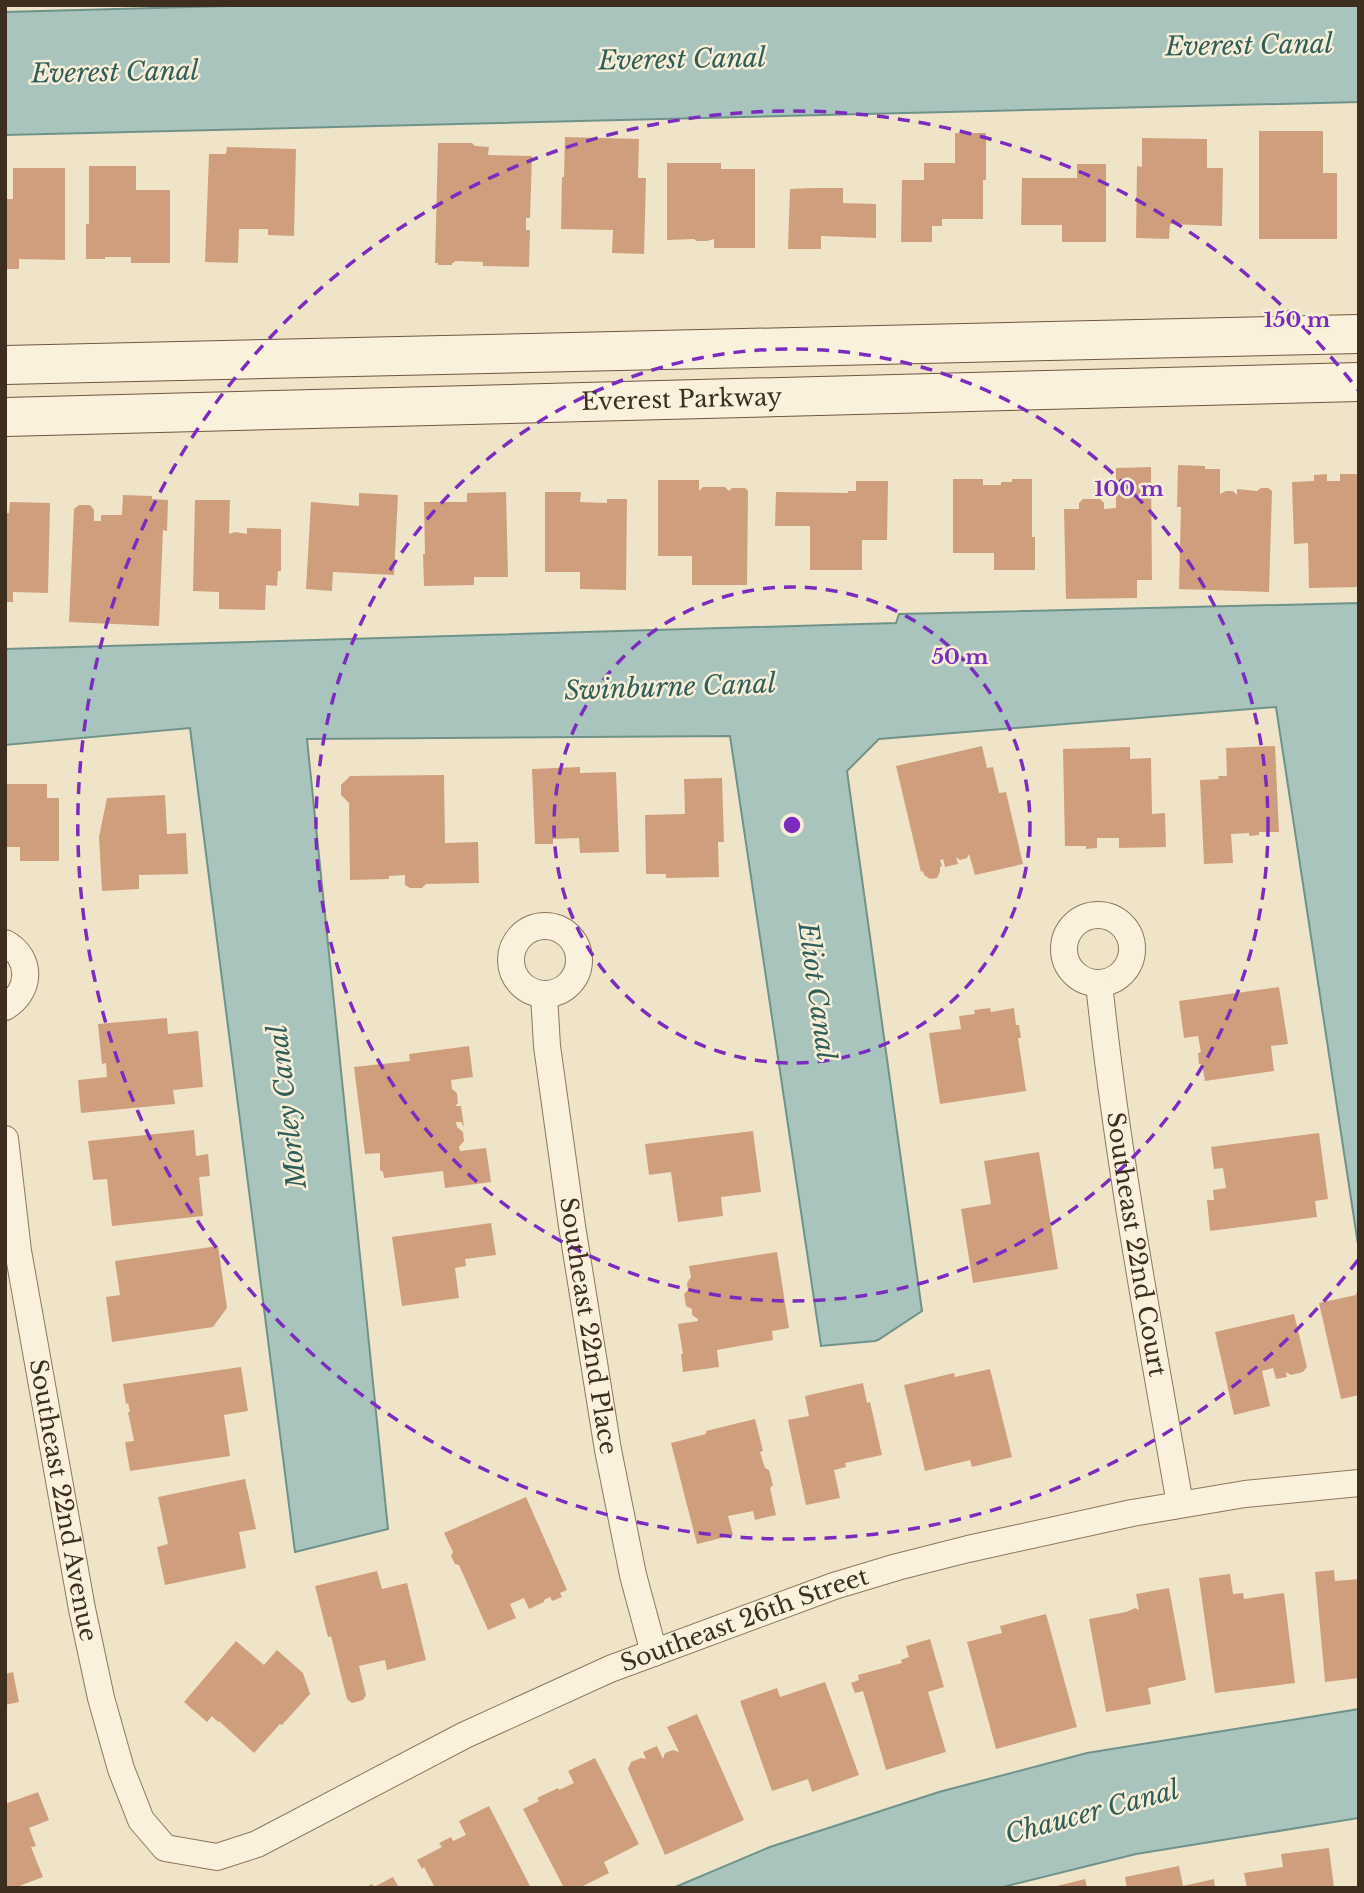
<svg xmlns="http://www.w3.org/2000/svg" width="1364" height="1893" font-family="'Libre Baskerville',serif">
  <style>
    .water { fill: #a9c4bc; stroke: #6f938a; stroke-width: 2 }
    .building { fill: #cf9f7d }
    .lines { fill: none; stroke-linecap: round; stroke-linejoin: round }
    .street-casing { stroke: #8d765c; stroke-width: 28 }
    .secondary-casing { stroke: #6f573f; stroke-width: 40 }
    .street { stroke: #faf1dc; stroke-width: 26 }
    .secondary { stroke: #faf1dc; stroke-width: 38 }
    .ring { fill: none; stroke: #7b2cbf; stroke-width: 3.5; stroke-dasharray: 12 9 }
    .labels { text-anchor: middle; stroke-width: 5; stroke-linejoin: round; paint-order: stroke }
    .street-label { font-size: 24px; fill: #3d2e20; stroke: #f7eed8 }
    .water-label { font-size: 26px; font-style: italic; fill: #2f5d5a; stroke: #f7eed8 }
    .centre { fill: #7b2cbf; stroke: #f7eed8; stroke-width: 3.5 }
    .ring-label { font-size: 21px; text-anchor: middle; font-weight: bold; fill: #7b2cbf; stroke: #f7eed8; stroke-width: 5; stroke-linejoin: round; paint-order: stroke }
  </style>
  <rect width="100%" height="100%" fill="#f0e4c8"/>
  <path class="water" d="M268,5h1091v97l-1354,33v-123z
    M1359,603v648l-83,-544 -397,32 -32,32 75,540 -44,29 -3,1 -54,5 -91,-610 -423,3 81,790 -93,23 -105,-824 -185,17v-96l891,-26 3,-9z
    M1359,1709v109l-223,36 -137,34h-326l97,-41 169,-55 148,-39z"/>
  <path class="building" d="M1259,131h64v42h14v66h-78z
    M955,133h31v47h-3v39h-41v7h-10v16h-31l1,-62h22v-17h31z
    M565,137l74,2 -1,39h8l-2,76 -32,-1 1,-23 -52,-1 1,-52h2z
    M1142,138l65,1v29h16l-1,58 -52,-2 -1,15 -33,-1 1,-72 5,1z
    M438,143h34l3,3 14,1 -1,8 44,1 -2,62h-4v12h4l-1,37 -46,-1v-4l-28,-1 -1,2h-2v2h-14v-2h-3z
    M227,147l69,2 -2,87 -26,-1v-6h-29l-1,34 -33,-1 4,-108h17z
    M667,163h54v6h34v79h-41v-9l-7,2h-10l-3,-2 -27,1z
    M1077,164h29v78h-44v-17h-41l1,-47h55z
    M89,166h47v24h34v73h-39v-6h-26v2h-19v-35h3z
    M13,168h52v92l-46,-1v10h-14v-70h8z
    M814,188h29v15l33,1v34l-55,-2v13h-33l2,-60z
    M1178,465l27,1v3h15v25l6,-3h7l4,4v-6l20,2 4,-3h7l4,3 -3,101 -90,-3 2,-82h-4z
    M1151,467l1,113h-15v18l-71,1 -2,-90h15v-6l4,-4h17l4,4v6l12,-1v-40z
    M1327,474v7h13v-7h19v113l-50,1 -1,-45 -14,1 -2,-62 22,-1v-6z
    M953,479h30v6h18v-3h11v-3h20v58h3v33h-41v-17h-41z
    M658,480h41v11l4,-4h22l4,4 3,-3h13l3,3 -1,94h-55v-29h-34z
    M856,481h32l-1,59h-25v30h-52v-44h-35l1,-34 72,1v-2h8z
    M506,492l2,85h-34v8l-50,1 -1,-32h2l-1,-52h43v-9z
    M545,492h36l-1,10 27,1v-4h20l-1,91 -46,-1v-17h-35z
    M359,493l39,2 -4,80 -61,-3 -1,19 -26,-2 5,-87 48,4z
    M123,495l29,1v3l16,1 -1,31 -4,-1 -4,96 -90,-4 5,-113 5,-4h11l4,5v11h7v-6h21z
    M195,500h35l-1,34 6,-2 12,2v-6l34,1v42h-3l-1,15 -11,-1 -1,25 -46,-1v-17l-26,-1z
    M10,502l40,1 -2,90 -35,-1v10h-8v-89h4z
    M982,746l5,22 6,-1 6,26 7,-1 17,72 -48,11 -6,-21 -2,4 -7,2 -4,-3 2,7 -13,3 -2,-8 -3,1 2,6 -2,1v5l-3,6 -7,1 -6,-4 -1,-4 -2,1 -25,-106z
    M1275,746l4,86h-20v3l-10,1v-3l-18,1 2,29 -29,1 -4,-84 19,-1 -1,-3h9l-1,-28z
    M1130,747v12l21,-1 1,56 13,-1 1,34 -47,1v-10h-22v10l-11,1v-3h-21l-2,-97z
    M580,767v6l36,-1 3,80 -39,1 -1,-15 -26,1v5h-18l-3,-75z
    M444,775l1,68 33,-1 1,41 -53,1 -4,4h-12l-5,-3v-10l-16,1v3l-39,1 -1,-76h1l-9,-9v-10l9,-9z
    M722,778l2,64h-6l1,35 -53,1v-4h-20l-1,-59 40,-1 -1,-35z
    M5,784h42v14h12v63h-39v-14h-15z
    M165,795l2,39 19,-1 2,41 -49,1v14l-37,2 -3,-54 8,-39z
    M1279,987l9,57 -17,2 3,25 -69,10 -3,-17h-3l-1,-11 3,-1 -3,-16 -14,2 -5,-37z
    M990,1008l1,4 23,-4 2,17h3l2,13h-3l8,53 -86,13 -11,-71 32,-4 -2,-13 16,-2 -1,-4z
    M167,1018l1,16 30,-3 5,56 -30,3 2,14 -94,9 -3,-33 29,-3 -1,-14 -4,1 -4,-40z
    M469,1046l4,31 -22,3 1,9 5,4 1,10 -3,3h6l3,21 -3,-5h-5l1,5 6,5 1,9 -5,6 1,4 26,-3 5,34 -46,6 -2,-17 -59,7 -1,-6 -3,-2v-17l-15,1 -11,-87 56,-6 -1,-7z
    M194,1130l2,26 12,-2 2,22 -11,1 4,39 -91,10 -5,-47 -14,1 -5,-39z
    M753,1131l8,61 -40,5 2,19 -45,6 -7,-50 -22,3 -4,-31z
    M1319,1133l9,66 -13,2 2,16 -107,14 -3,-31h7l-1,-10 13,-2 -3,-20 -9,1 -3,-22z
    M1039,1152l19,117 -85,14 -12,-74 30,-5 -7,-43z
    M491,1223l5,32 -31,4 1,7 -11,2 4,30 -57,8 -10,-69z
    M218,1246l9,62 -14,19 -101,15 -6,-45 14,-2 -5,-34z
    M777,1252l12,76 -17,3 1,9 -56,10 2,17 -36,5 -2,-18h2l-5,-30 20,-3v-2l-6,-4v-6l-6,-3 -2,-12 4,-4 -1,-7 4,-6 -2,-11z
    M1356,1293h3v102l-18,4 -22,-96 37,-8z
    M1294,1314l13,53 -4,5 -12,3 -5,-3 1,5 -11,2 -3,-11 -11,3 8,35 -36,9 -19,-83z
    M241,1367l7,44 -24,4 6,41 -100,15 -5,-29 9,-1 -6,-29h2l-2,-9 -2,1 -3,-20z
    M990,1369l22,88 -40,10 -2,-7 -45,11 -21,-86 50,-12 1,4z
    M863,1383l4,20 3,-1 12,53 -37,8 1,4 -12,3 6,28 -34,7 -18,-85 21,-4 -4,-20z
    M755,1419l8,32 -3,1 5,16 4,2 4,15 -3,3 6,27 -21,5 -2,-9 -25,5 5,19 -36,9 -26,-101 35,-9v-3z
    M245,1479l11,50 -17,3 7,36 -81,17 -8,-38 11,-3 -10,-47z
    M526,1497l41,93 -7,3 2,4 -10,4 -2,-4 -6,3v2l-15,7 -5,-11 -14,6 6,14 -28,12 -29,-65 -4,-1 -4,-8 2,-4 -9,-19z
    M1334,1570l1,11 24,-2v99l-34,4 -10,-110z
    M377,1571l5,18 25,-6 19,77 -39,10 -2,-10 -26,6 7,29 -3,5 -11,3 -5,-4 -16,-63 -3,1 -13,-51z
    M1230,1574l3,20 10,-1 1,6 40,-6 11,90 -80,10 -16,-115z
    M1169,1588l17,92 -38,8 3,16 -45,8 -17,-93 37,-7 9,-4 4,2 -3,-16z
    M1046,1614l31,113 -81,22 -29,-107 35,-9 -2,-7z
    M930,1639l14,48 -16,5 18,60 -60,18 -23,-79 -8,2 -4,-10 8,-3 -1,-5 44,-12 -1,-3 8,-3 -3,-11z
    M236,1641l28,24 13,-15 26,23 7,21 -28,31 -2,-1 -26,29 -35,-32 -1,1 -6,-6 -5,6 -23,-20z
    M13,1672l6,30 -14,3v-31z
    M825,1682l34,93 -47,17 -4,-13 -36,12 -32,-90 37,-13 3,9z
    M697,1714l47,106 -79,35 -37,-86 3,-7 10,-4 5,1 -3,-7 14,-6 6,13 2,-6 8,-3 6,2 -12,-25z
    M595,1758l44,86 -35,18 5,11 -30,15h-15l-41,-79 16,-8 -2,-3 21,-10 1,2 15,-7 -6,-12z
    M38,1792l11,28 -20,8 7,18 -5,1 12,30 -29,11h-9v-84z
    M489,1806l42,82h-96l-11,-21 -2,2 -5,-9 25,-13 -3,-4 12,-6 2,4 13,-6 -7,-14z
    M1329,1848l5,40h-87l-3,-15 39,-6 -2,-13z
    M1179,1866l4,20 31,-7 1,9h-88l-2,-11z
    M393,1877l6,11h-34l7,-4 2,3z
    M1085,1879l2,9h-34v-1z"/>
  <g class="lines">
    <g class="street-casing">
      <g id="street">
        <circle cx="1098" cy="949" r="34"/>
        <circle cx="545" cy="960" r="34"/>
        <path d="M5,943c28,15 26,49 0,64"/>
        <path id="s1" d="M1099,983c18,175 51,348 81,521"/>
        <path id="s2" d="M544,995l3,51 25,180 36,224 25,125 21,78"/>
        <path id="s3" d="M5,1139l13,112 64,358 19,89 20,71 20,51 24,28 52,9 40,-13 208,-109 145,-66 224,-83 63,-19 71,-18 164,-36 113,-19 114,-11"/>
      </g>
    </g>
    <g class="secondary-casing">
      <g id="secondary">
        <path d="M5,365l1354,-31"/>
        <path id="s4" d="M5,417l1354,-35"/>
      </g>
    </g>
    <use href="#street" class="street"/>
    <use href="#secondary" class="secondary"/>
  </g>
  <g class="ring">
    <circle cx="792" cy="825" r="238"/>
    <circle cx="792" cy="825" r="476"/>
    <path d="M1358 1260A714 714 0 1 1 1358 390"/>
  </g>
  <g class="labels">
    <g class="street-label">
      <text dy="8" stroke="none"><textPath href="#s4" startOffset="677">Everest Parkway</textPath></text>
      <text dy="8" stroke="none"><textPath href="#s1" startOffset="264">Southeast 22nd Court</textPath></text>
      <text dy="8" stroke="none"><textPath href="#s2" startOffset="334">Southeast 22nd Place</textPath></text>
      <text dy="8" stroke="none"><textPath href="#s3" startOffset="366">Southeast 22nd Avenue</textPath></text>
      <text dy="8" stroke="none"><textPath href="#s3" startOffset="1365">Southeast 26th Street</textPath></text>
    </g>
    <g class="water-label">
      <text transform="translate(1249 45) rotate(-1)" y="9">Everest Canal</text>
      <text transform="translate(682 59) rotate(-1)" y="9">Everest Canal</text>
      <text transform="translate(115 72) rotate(-1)" y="9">Everest Canal</text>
      <text transform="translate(670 687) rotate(-2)" y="9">Swinburne Canal</text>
      <text transform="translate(817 991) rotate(82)" y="9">Eliot Canal</text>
      <text transform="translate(287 1107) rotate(-97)" y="9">Morley Canal</text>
      <text transform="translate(1092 1812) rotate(-15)" y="9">Chaucer Canal</text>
    </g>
  </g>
  <circle cx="792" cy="825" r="10" class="centre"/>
  <g class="ring-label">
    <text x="1297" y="327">150 m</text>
    <text x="1129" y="496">100 m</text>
    <text x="960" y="664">50 m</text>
  </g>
  <rect width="1364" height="1893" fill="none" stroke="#3d2e20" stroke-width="14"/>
</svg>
